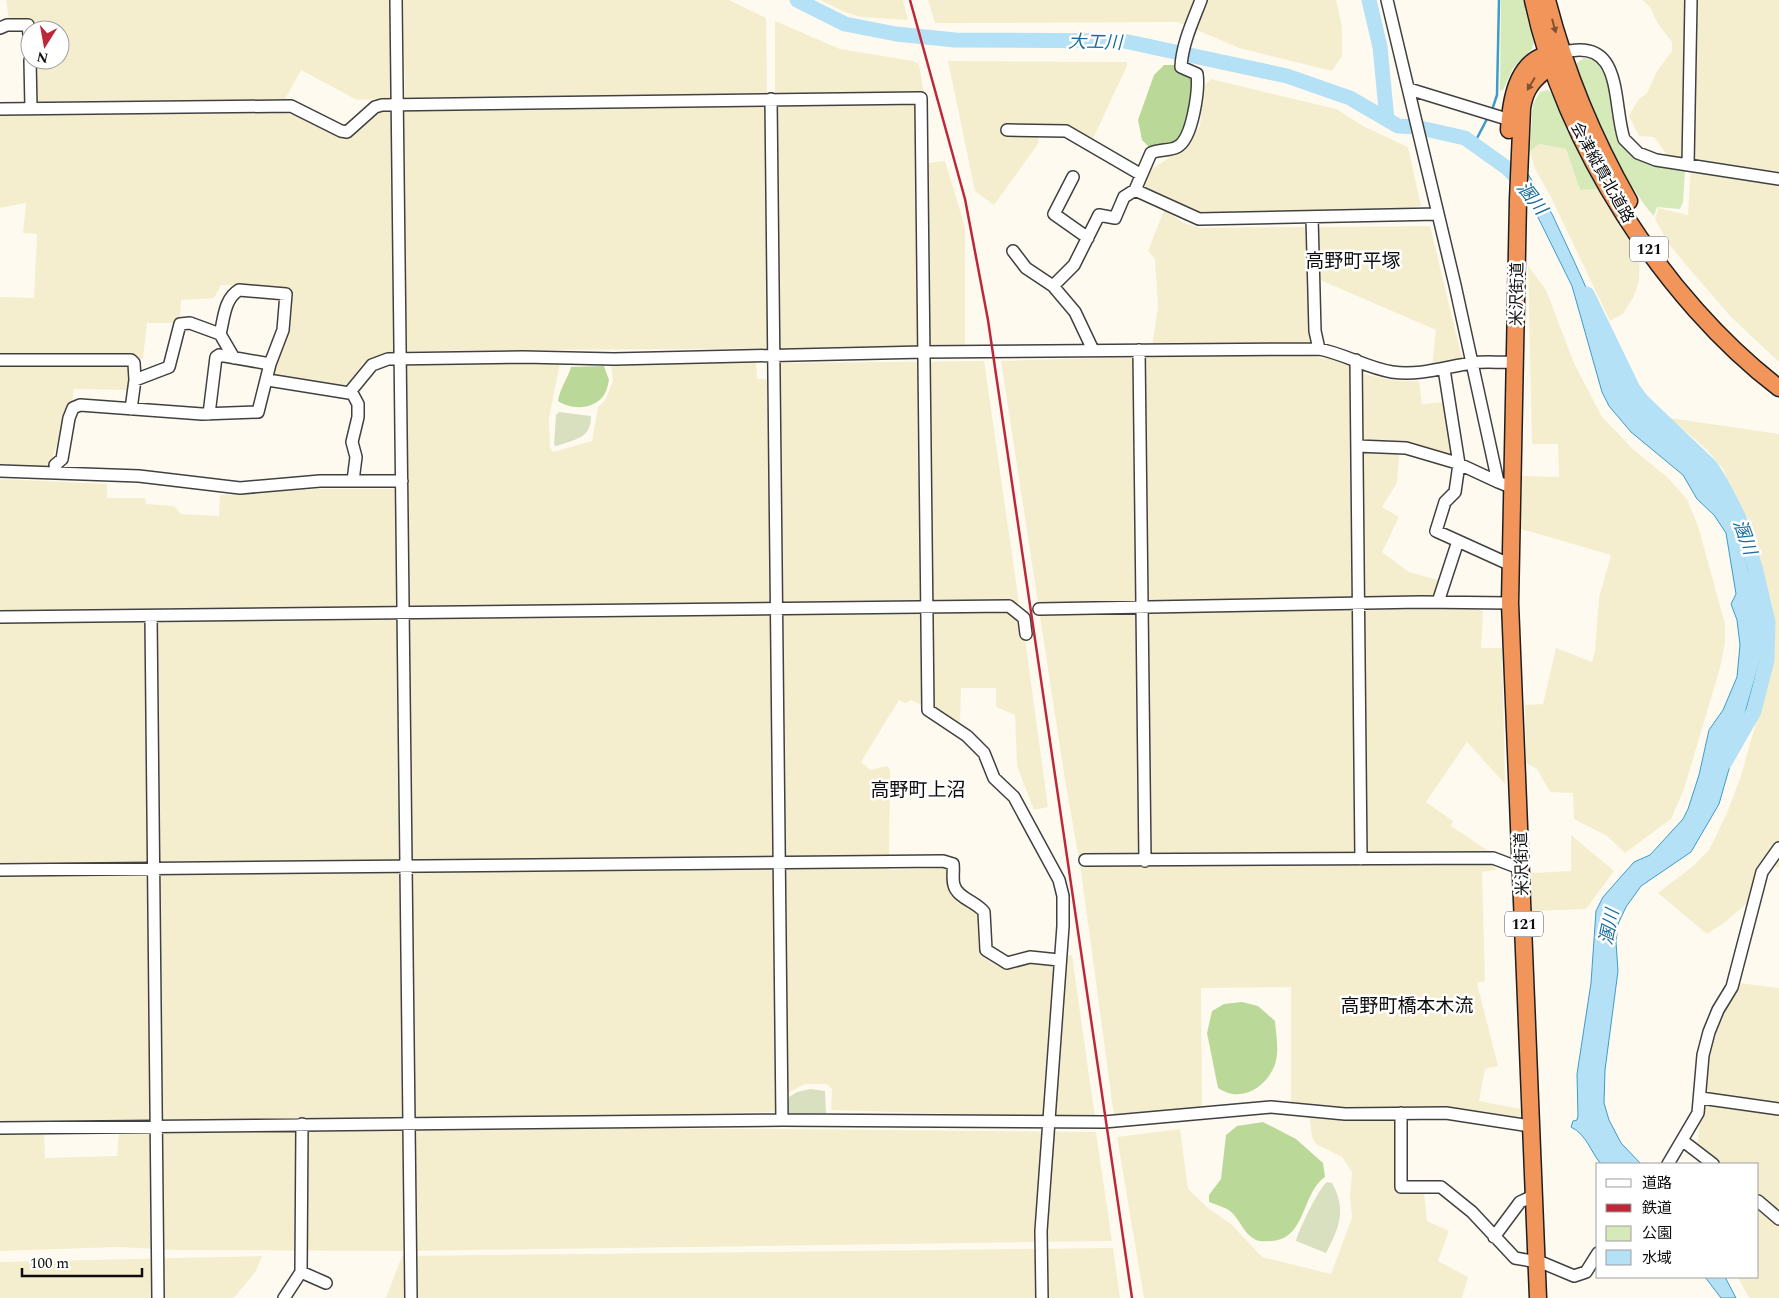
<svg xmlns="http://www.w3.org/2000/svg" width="1779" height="1298" font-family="Spectral,'Noto Sans JP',serif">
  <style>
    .farmland { fill: #f4eecf }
    .green { fill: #d5e9b9 }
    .forest { fill: #bad998 }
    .cemetery { fill: #d8e0c0 }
    .water { fill: #b4e1f5; stroke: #3c9ccb }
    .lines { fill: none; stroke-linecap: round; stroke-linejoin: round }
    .stream { stroke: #3c9ccb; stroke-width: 2.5 }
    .river { stroke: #b4e1f5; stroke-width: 15 }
    .minor-casing { stroke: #414141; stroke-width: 14 }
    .highway-casing { stroke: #1f1f1f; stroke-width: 19 }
    .minor { stroke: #fff; stroke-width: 11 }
    .highway { stroke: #f2955a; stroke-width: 16 }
    .rail { stroke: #bc2839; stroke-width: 2.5 }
    .oneway { fill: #805234 }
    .labels { text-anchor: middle; stroke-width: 5; stroke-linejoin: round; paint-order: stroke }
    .shield { fill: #fff; stroke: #565656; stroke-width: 1 }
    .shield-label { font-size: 15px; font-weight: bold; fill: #0e0e0e }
    .street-label { font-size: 16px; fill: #0e0e0e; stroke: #fff }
    .water-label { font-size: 18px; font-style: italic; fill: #196d9e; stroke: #fff }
    .quarter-label { font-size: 19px; fill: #0e0e0e; stroke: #fff }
  </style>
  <rect width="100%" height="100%" fill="#fffaef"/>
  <path class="farmland" d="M6,0h386l1,98 -36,2 -56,-30 -17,31 -248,1 -1,-42h25v-30h-27v-10h-24z
    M403,0h326l37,18 1,76 -362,4z
    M820,0h83l5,20 -47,-3 -16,-5z
    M928,0h408l6,27v29l-10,15 -93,-23 -61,-26 -243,1z
    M1642,0h137v362l-48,-45 -45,-52 -17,-21 -14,-25 3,-11 30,7 3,-52 -20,-3 -17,-23 -15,-1 -10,-20 9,-16 9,-7 10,-22 15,-20v-9l-14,-18 -8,-17z
    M775,21l65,28 73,12 6,3 5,31h-149z
    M948,61l179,1v4l-36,77 -31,-19 -19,1 -3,19 -44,61 -19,-14z
    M1211,79l125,30 27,17 45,21 13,59 -28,5 -187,3 -13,-1 -47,-21 -2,-8 4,-12 35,-24 17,-22 3,-39z
    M916,104l3,60 26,-3 20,66v120l-552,4 -39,7 -11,5 -13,21 -6,3 -71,-9 5,-23 11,-28v-39l-68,-3 -7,13 -33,2 -1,17 -4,6h-29l-4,35 -13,9 -1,23 -55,-1 -3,18 -22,60 -49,-3v-167l34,1 3,-64 -14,-1 3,-30 -26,5v-94l258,-4 42,6 44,22 9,-4 21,-21 11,-4z
    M1539,144l27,5 14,41 21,-1 39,61 -1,31 -5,15 -11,18 -13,7 -60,-126 -15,-26 -5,-18z
    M1164,210l20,13 16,5 108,-1 4,118 -160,2 6,-40 -3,-48 -7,-8z
    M1430,226l32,132 -30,7 4,-35 -118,-51 -3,-52z
    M1528,266l18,24 28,73 28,54 32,33 33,27 20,22 12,30 26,95v19l-5,25 -36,121 -13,30 -46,34 -18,-17 -33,-17 -1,-26 -23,-1 -13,-23 -11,-6 -1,-58 18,-1 13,-56 36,14 3,-11 4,-53 12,-43 -90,-26 1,-53 37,1 -1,-33h-26z
    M1243,356h64l30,4 31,15 29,6h22l3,23 22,-2 10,59 -54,-15 -3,37 -15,24 17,10 -17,35 27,20 32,9 -9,27 39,-1 12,4 -2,37h21l3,136 -38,-42 -41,60 27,19 -2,5 39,26 6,18 -14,2 3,109 -8,2 21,83 -13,3 -6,32 42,8 2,7 -6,4 -170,-10 -56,-8v-115l-90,1 1,119 -88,9 -33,-245 -16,-91 -64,-419 132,-4 3,4h7l2,-4z
    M984,361l35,242 -6,11 10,10 25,183 -14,3 -17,-44 -2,-51 -19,-8v-19h-35l-1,36 -49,-24 -5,3 -7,-3 -38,62 9,8 17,-4 3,4 -1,100 57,-2 2,5 2,19 6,9 19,11 5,7 -2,23 2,13 18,12 14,-1 26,-6 16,7 11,-11 7,-1 23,163 -264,-8 1,-21 -5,-5h-22l-29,15v13l-374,8 -402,2v-643l107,5v14h38l1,6 28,2 7,8 38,2 1,-21 96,-6h92l-2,-124 154,-2 -11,55 1,29 3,5 39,-11 6,-34 7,-7 8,-19 -2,-17 145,-2 1,17 22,1v-16l2,-1z
    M1670,418l109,16v434l-16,-8 -11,39 -28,24 -17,11 -49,-41 35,-27 16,-16 18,-37 14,-37 32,-115 2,-22 -3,-34 -27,-90 -22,-46 -17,-20z
    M1571,835l43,36 -28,38 -54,2 -1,-38 40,-2z
    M1739,983l40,5v310h-30l-11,-21h20v-113h-39l-22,-17 11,-88 15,-49z
    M1309,1115l35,6 52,-1 1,72h27l3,29 22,10 -11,30 30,16 -6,21h-318l-27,-161 63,-8 8,60 20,19 23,16 31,33 69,17 21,-56 -2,-23 2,-23 -10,-15 -26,-13 -4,-7z
    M633,1128l463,4 16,109 -707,10 -229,-1 -59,-3 -117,4v-117l44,-1 1,25 72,-2 2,-23z
    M1113,1248l7,50h-734l16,-42z
    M262,1256l-6,15 -22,27h-234v-36z"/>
  <path class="green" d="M1501,0h23l10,42 -2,7 -19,19 -10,22 -3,1z
    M1584,58l11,2 11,11 16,70 63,29 -2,32 -3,7 -23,-2 -3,9c-20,-20 -82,-127 -77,-153z
    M1547,90l11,6 43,93 -21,1 -14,-41 -27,-5 -9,7 2,-37 1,-10 7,-12z"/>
  <path class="forest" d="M1164,65h15l13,16 3,41 -27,28 -18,-2 -8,-8 -4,-20 16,-45z
    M604,366l5,14c-1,4 -2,11 -5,15 -10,15 -33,15 -46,6 2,-13 9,-21 13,-34z
    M1242,1002l16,4 17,15c1,14 5,32 -1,46 -10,22 -34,36 -56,21l-11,-55 5,-22 12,-7z
    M1263,1122l33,17 27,24 2,14c-23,15 -19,63 -54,64 -5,0 -11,1 -15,-1 -13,-6 -16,-21 -26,-29 -5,-4 -14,-6 -21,-9v-7l12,-16 5,-44 11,-9z"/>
  <path class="cemetery" d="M559,412l32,4c0,23 -16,23 -34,30l-3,-1 2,-30z
    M810,1089l15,2 1,22 -39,2 2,-18 8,-5z
    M1327,1182l5,1c15,27 7,45 -6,70l-30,-12c3,-12 23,-53 31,-59z"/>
  <path class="water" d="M1528,174l24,40 22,47 19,42 10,36 24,50 11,17 67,64 11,13 13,23 33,108 1,36 -44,154 -28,48 -50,34 -15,21 -8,17 -2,18 2,29 -13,99 -1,33 5,17 12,23 20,21h-40c-11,-13 -14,-29 -30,-37l2,-6 4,-1 1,-4 -1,-42 14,-91 5,-72 7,-14 31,-35 16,-7 33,-36 5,-10 11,-34 10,-45 14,-20 14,-33 3,-32 -3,-25 -6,-16 5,-10 -10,-61 -12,-18 -17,-16 -14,-24 -52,-43 -22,-26 -7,-14 -30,-106 -45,-91z
    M1705,1277h20l11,21h-15z"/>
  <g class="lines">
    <path class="stream" d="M1492,110l5,-15 2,-95
      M1474,144l14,-27"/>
    <path class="river" d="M797,0l48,24 51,10 59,6 169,1 163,35 63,22 48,28 18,1 49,11 42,30 18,18
      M1369,0l11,47 7,73
      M1587,294l46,95 9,12 69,66 10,16 17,33 17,51 13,55 -1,38 -13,51 -29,51"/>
    <g class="minor-casing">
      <path id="minor" d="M396,0l15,1298
        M1387,0l68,285 43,197 15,6
        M0,28l7,-3h21l2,19
        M1561,53c63,-18 51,48 63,86l14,14 18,7 123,19
        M30,60l1,48
        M1409,89l101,31
        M771,99l11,1021
        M0,109l291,-3 50,25 6,1 28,-25 7,-2 539,-7 7,612 39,26 17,17 10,25 20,19 45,83 4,16v30l-22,305 1,67
        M1007,130l59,1 74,43
        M1688,165l3,-165
        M1073,177l-19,37 34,24
        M1135,190l64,29 239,-5
        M1312,217l3,114 4,18
        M1013,251l13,17 27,18
        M220,334l14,24
        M1093,350l-18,-38 -22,-26 21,-21 25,-50 16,3 9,-21 11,-7 16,-37c8,-4 19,-2 26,-6 16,-8 22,-58 20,-73l-16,-7c1,-23 12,-46 20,-67
        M1139,350l6,511
        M0,360h131l3,3 1,17 -4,29
        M1356,360l5,499
        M1444,369l15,95 -4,28 -10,10 -9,29 75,34
        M268,380l81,13 23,-28 16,-6 135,-2 91,2 310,-7 395,-3c26,5 48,19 73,23 28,4 53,-5 80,-9 13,-2 28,0 42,-1
        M351,391l7,13v13l-6,25 4,15 -3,24
        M209,414l7,-57 3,-2 51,9
        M1357,446l49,2 51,15 41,19
        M55,465l7,-6 7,-41 4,-10 7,-3 122,9 56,-2 12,-48 13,-34 3,-36 -47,-4c-15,9 -15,29 -19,44l-30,-11 -10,1 -11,43 -34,13
        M0,471l139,5 101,12 80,-7h82
        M1438,602l20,-61
        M1039,609l382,-7 89,1
        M151,616l7,682
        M0,617l1009,-11 15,12 2,16
        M1085,860l408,-2 29,11
        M0,870l943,-9 10,3c1,7 -1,15 1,21 3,13 23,17 30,27l2,38 21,13 23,-6 29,3
        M1701,1098l78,11
        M1401,1113v74h40l31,25 43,46 28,5 31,13 12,-4 12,-19
        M0,1128l782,-8 322,2 167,-15 74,7 101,-1 84,13
        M1683,1141l30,23
        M1668,1164l30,-51 5,-58 6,-23 9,-22 14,-23 30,-115 17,-24
        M1758,1201l21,18
        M1494,1237l26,-35 13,-6
        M301,1272l25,11
        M284,1298l17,-26 1,-148"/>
    </g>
    <g class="highway-casing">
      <path id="highway" d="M1533,0c30,143 131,300 246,388
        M1547,0c18,70 46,138 82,201
        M1509,130c2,-34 9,-77 52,-77
        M1538,1298l-28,-695 8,-403 4,-92c5,-32 23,-32 39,-55"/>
    </g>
    <use href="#minor" class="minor"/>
    <use href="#highway" class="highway"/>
    <path class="rail" d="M910,0l55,199 23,121 144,978"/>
  </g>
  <defs><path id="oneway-solid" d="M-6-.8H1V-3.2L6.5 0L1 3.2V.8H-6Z" transform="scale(1.25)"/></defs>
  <g class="oneway">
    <use href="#oneway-solid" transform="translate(1554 26) rotate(75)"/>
    <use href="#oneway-solid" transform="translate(1531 84) rotate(121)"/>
  </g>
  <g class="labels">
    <g class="shield">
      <rect x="1630" y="236.5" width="38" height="25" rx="4"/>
      <rect x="1505" y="911.5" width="38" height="25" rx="4"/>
    </g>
    <g class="shield-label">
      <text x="1649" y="254">121</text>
      <text x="1524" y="929">121</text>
    </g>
    <g class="street-label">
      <text transform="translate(1603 172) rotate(61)" y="6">会津縦貫北道路</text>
      <text transform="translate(1516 294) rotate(-89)" y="6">米沢街道</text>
      <text transform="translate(1521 864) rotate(-92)" y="6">米沢街道</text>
    </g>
    <g class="water-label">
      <text transform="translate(1095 42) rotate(1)" y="6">大工川</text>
      <text transform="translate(1532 198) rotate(52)" y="6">溷川</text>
      <text transform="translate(1745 537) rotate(70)" y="6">溷川</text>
      <text transform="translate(1609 927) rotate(-78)" y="6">溷川</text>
    </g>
    <g class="quarter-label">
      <text x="1353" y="267">高野町平塚</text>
      <text x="918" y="796">高野町上沼</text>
      <text x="1407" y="1012">高野町橋本木流</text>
    </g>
  </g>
  <rect x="1596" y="1163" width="162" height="115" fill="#ffffff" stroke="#9f9f9f"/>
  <rect x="1606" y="1179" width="25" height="8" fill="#ffffff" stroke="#9f9f9f"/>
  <text x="1642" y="1188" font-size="15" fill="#0e0e0e">道路</text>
  <rect x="1606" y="1204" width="25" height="8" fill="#bc2839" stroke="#9f9f9f"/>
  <text x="1642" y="1213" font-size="15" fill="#0e0e0e">鉄道</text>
  <rect x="1606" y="1226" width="25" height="15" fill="#d5e9b9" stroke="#9f9f9f"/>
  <text x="1642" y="1238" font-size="15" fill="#0e0e0e">公園</text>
  <rect x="1606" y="1250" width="25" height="15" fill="#b4e1f5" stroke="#9f9f9f"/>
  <text x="1642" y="1263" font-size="15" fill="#0e0e0e">水域</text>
  <g transform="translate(45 45) rotate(191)"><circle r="24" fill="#ffffff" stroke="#9f9f9f"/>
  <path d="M0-4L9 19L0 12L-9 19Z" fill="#bc2839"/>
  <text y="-8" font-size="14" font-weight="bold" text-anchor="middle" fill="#0e0e0e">N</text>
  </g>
  <path d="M22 1268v8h120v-8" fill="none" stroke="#0e0e0e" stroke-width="2.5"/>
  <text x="30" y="1268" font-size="15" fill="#0e0e0e" stroke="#ffffff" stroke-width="4" paint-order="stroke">100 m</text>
</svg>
